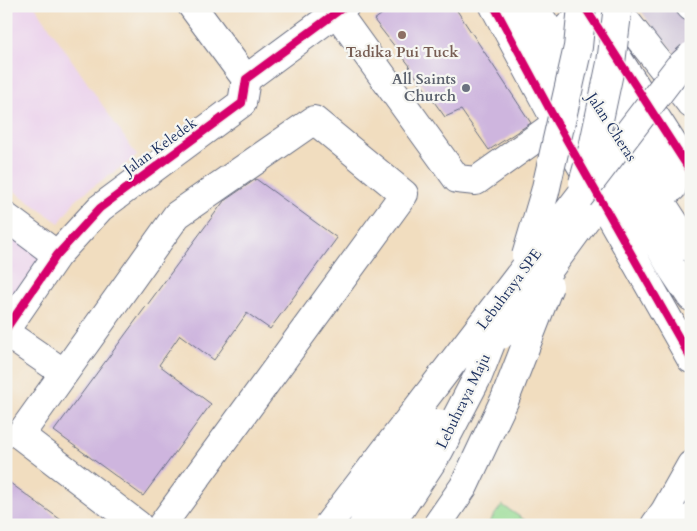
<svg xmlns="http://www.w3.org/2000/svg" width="697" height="531" font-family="Cardo,serif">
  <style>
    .built { fill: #ebd1ec }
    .industrial { fill: #cbbfd6 }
    .green { fill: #98dc94; stroke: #5a8679 }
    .building { fill: #ceb5de }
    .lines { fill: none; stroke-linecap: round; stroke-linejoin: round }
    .minor-casing { stroke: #666c80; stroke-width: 30 }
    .major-casing { stroke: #666c80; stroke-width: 30 }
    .minor { stroke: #fff; stroke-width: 28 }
    .major { stroke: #fff; stroke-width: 28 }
    .highway-bridge-casing { stroke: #666c80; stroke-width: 30; stroke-linecap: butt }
    .highway-bridge { stroke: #fff; stroke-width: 28 }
    .cycleway-casing { stroke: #f6f6f2; stroke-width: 11 }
    .cycleway { stroke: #d6006c; stroke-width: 8 }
    .education-dot { fill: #8d6e63; stroke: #f6f6f2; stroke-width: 2 }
    .worship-dot { fill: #6b7280; stroke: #f6f6f2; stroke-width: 2 }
    .labels { text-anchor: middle; stroke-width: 4.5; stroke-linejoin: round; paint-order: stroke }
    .education-label { font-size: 15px; font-weight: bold; fill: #785e54; stroke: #f6f6f2 }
    .worship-label { font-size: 15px; font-weight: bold; fill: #5b616d; stroke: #f6f6f2; text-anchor: end }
    .street-label { font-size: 15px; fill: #1b2f5e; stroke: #f6f6f2 }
  </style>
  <rect width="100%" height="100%" fill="#f6f6f2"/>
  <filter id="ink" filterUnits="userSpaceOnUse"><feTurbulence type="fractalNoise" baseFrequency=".02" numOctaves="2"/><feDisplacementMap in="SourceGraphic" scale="10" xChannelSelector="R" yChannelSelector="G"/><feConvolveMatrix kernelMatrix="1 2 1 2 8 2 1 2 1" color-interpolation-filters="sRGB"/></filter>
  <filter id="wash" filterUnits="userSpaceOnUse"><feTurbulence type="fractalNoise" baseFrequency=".0096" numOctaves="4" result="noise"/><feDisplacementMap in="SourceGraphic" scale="20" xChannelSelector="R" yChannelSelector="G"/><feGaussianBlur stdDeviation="1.12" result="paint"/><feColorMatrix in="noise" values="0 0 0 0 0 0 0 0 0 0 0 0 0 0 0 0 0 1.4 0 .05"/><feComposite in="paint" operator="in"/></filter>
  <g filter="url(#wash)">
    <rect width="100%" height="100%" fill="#f1ddbf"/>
    <path class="built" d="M6,6h29l102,150 -60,42 -18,25 -53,-38z
      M6,226l40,31 -40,51z"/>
    <path class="industrial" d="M638,6h53v65l-40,-46z"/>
    <path class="green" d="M502,505l30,20h-45z"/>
    <g id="blocks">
      <path class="building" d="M393,6h61l77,117 -42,27 -28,-40 -16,7 -36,-50 1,-1 -36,-46z
        M256,179l81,59 -67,91 -23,-16 -33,47 -34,-25 -21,30 52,39 -68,92 -89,-65 170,-230z
        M6,480l62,45h-62z"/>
    </g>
  </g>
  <g filter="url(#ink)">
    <use href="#blocks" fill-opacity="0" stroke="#666c80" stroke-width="1"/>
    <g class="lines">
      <g class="minor-casing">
        <path id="minor" d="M192,6l54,73
          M494,6l63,117 134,236
          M516,6l38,59 119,205 18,27
          M584,6l107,166
          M614,6l77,98
          M690,6l1,1
          M337,13l120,166 19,2 81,-58
          M6,217l51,38
          M6,329l51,-74 43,-47 142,-105 4,-24 99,-73
          M6,333l58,40
          M138,525l-118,-90 157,-220 137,-95 90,74 -242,331
          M655,525l10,-14 26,-46
          M686,525l5,-7"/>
      </g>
      <g class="major-casing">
        <path id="major" d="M533,6l158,242
          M569,26l58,86 45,76"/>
      </g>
      <use href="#minor" class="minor"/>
      <use href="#major" class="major"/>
      <g class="highway-bridge-casing">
        <path id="highway-bridge" d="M583,183l10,-35 18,-85 7,-57
          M526,256l19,-64 33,-145 4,-41
          M501,335l85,-116
          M328,525l350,-457 13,-12
          M363,525l74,-102
          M390,525l49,-74 39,-75 26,-66
          M437,525l27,-39 41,-87 44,-113"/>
      </g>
      <use href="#highway-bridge" class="highway-bridge"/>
      <g class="cycleway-casing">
        <path id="cycleway" d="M494,6l63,117 134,236
          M584,6l107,166
          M6,329l51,-74 43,-47 142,-105 4,-24 99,-73"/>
      </g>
      <use href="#cycleway" class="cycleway"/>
    </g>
  </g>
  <circle class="education-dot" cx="402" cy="35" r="5"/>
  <circle class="worship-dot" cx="466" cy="88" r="5"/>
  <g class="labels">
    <g class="education-label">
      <text x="402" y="57">Tadika Pui Tuck</text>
    </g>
    <g class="worship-label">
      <text x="456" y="84">All Saints<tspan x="456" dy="17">Church</tspan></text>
    </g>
    <g class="street-label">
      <text transform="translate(612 127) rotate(57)" y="5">Jalan Cheras</text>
      <text transform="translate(160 146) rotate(-36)" y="5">Jalan Keledek</text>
      <text transform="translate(509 289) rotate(-53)" y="5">Lebuhraya SPE</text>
      <text transform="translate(463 401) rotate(-64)" y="5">Lebuhraya Maju</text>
    </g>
  </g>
  <rect width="697" height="531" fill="none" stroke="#f6f6f2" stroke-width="25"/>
</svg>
